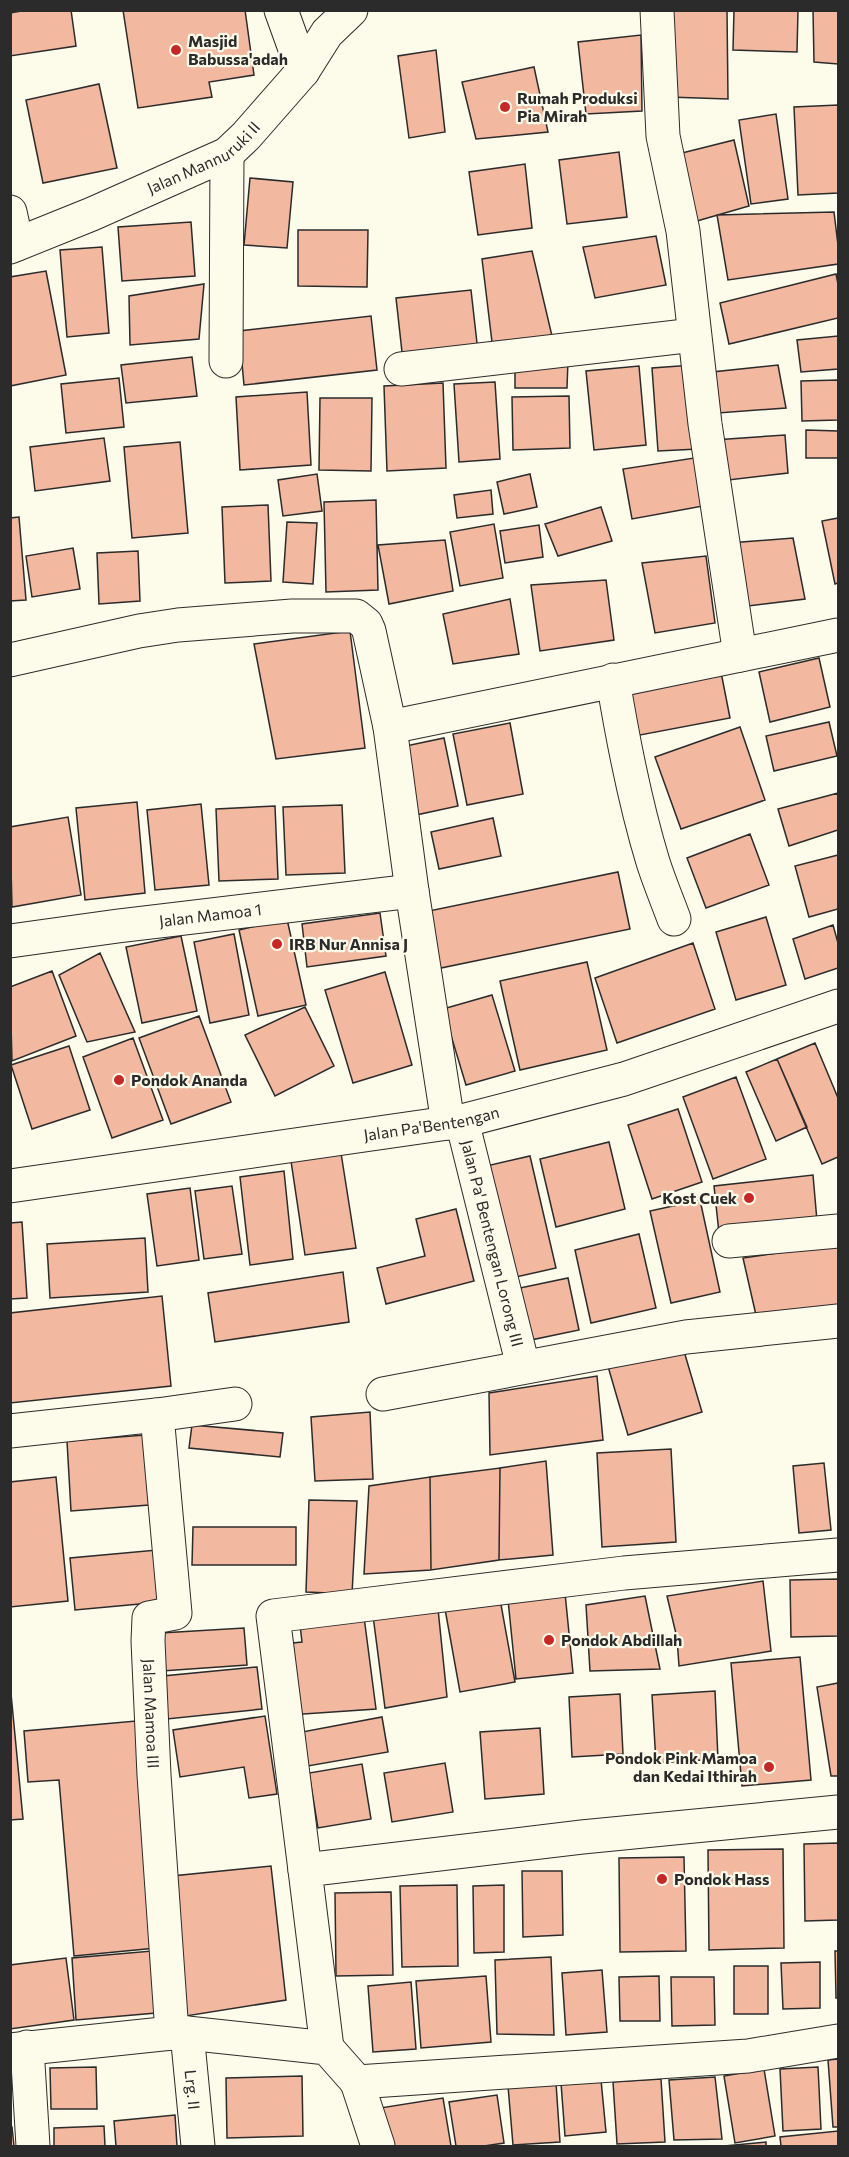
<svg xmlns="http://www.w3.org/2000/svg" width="849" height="2157" font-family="Commissioner,sans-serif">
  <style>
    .building { fill: #f2b8a0; stroke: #2b2b2b; stroke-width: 1.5 }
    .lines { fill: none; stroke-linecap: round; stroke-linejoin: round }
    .street-casing { stroke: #2b2b2b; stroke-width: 35 }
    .street { stroke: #fdfbea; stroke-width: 33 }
    .poi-dot { fill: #c62828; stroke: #fdfbea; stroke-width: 2 }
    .labels { text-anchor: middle; stroke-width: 4.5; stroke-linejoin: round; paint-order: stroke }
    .poi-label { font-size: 16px; font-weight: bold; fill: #2b2b2b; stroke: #fdfbea; text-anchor: start }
    .street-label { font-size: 16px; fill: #2b2b2b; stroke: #fdfbea }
  </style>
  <rect width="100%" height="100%" fill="#fdfbea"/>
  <path class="building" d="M27,10h44l5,36 -66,10v-43z
    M123,10h122l9,65 -45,7 3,15 -74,11z
    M665,10h62l1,89 -60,-2z
    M734,10h64l-1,42 -64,-2z
    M813,10h25v54l-24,-2z
    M641,35l1,76 -56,3 -8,-72z
    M436,50l9,82 -36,6 -11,-82z
    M534,67l14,65 -72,7 -14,-57z
    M99,84l18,84 -74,15 -17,-83z
    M838,105v88l-40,2 -4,-88z
    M776,114l12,85 -37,5 -12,-84z
    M734,140l15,66 -59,17 -20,-67z
    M619,152l8,65 -60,7 -8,-64z
    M525,164l7,64 -54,7 -9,-63z
    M250,178l43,4 -6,66 -43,-3z
    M834,212l4,33v19l-110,16 -11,-65z
    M191,222l4,54 -73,5 -4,-54z
    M298,230h70l-1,57 -69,-1z
    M656,236l10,49 -71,13 -12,-51z
    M102,247l7,86 -42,4 -7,-87z
    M532,251l20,85 -60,6 -10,-83z
    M46,271l20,104 -56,11v-109z
    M836,274l2,10v34l-109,26 -9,-41z
    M204,284l-5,55 -69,6 -1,-49z
    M471,290l7,62 -75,9 -7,-63z
    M371,316l6,54 -133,15 -5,-54z
    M838,336v33l-37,3 -4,-32z
    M192,357l5,39 -71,7 -5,-38z
    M568,360l-1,28h-52v-27z
    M693,365l5,84 -40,2 -6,-83z
    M778,365l8,43 -68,5 -6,-41z
    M639,366l7,79 -52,5 -8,-79z
    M119,378l5,49 -58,6 -5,-49z
    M838,380v40l-36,1 -1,-40z
    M495,382l5,77 -41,3 -5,-78z
    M443,383l3,85 -59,3 -3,-85z
    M307,392l4,73 -71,5 -4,-73z
    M569,396l1,52 -57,2 -1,-53z
    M320,398h52l-1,73 -52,-1z
    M806,430l32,1v27h-32z
    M785,435l3,38 -68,8 -6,-41z
    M104,438l6,43 -75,10 -5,-44z
    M180,442l8,91 -56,5 -8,-91z
    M694,458l9,48 -71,13 -9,-50z
    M317,474l5,37 -39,5 -5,-36z
    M530,474l7,33 -33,7 -7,-32z
    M491,490l2,24 -36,4 -3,-23z
    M376,500l2,90 -52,2 -2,-90z
    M268,505l3,76 -46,2 -3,-76z
    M601,507l11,34 -54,15 -13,-32z
    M19,517l7,83 -16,1v-83z
    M838,518v65l-3,1 -13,-63z
    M287,522l30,1 -4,61 -30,-2z
    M494,524l9,54 -43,8 -10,-54z
    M539,525l4,32 -38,6 -5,-32z
    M793,538l12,61 -65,8 -11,-64z
    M445,540l8,51 -64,13 -11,-59z
    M73,548l7,41 -48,8 -6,-41z
    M138,551l2,50 -41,3 -2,-51z
    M706,556l9,67 -60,10 -13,-70z
    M606,580l8,60 -74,11 -9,-66z
    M510,599l9,55 -66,10 -10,-50z
    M350,631l15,117 -89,11 -22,-115z
    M819,658l11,49 -60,15 -11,-50z
    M720,667l10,51 -95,18 -11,-50z
    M829,722l8,34 -63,15 -8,-35z
    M510,723l13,71 -56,11 -14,-71z
    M740,727l25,73 -84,29 -26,-72z
    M444,738l14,68 -42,9 -15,-68z
    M838,793v37l-49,16 -11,-37z
    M137,802l8,91 -60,7 -9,-92z
    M201,804l8,81 -54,5 -8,-80z
    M342,805l3,68 -59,2 -3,-68z
    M275,806l3,73 -59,2 -3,-72z
    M68,817l13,78 -69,12 -2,-80z
    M493,818l8,38 -62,13 -8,-37z
    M750,834l19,51 -63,23 -19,-50z
    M838,855v54l-29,8 -14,-51z
    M618,872l12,57 -194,40 -12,-57z
    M380,913l6,43 -79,11 -5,-43z
    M766,917l20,68 -50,15 -20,-68z
    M287,919l19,86 -48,11 -19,-86z
    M833,925l5,18v25l-33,11 -12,-40z
    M234,934l15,81 -39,8 -16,-81z
    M181,936l16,75 -55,12 -16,-76z
    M693,943l22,66 -98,34 -22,-65z
    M100,953l35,79 -48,10 -28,-67z
    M587,962l20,88 -87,20 -20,-89z
    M52,971l24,65 -64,25 -2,-74z
    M385,972l27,93 -59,18 -28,-93z
    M492,995l23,76 -49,14 -23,-76z
    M305,1007l29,59 -59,30 -30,-61z
    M199,1016l32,86 -60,22 -32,-86z
    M133,1038l30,82 -51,18 -29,-81z
    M815,1043l23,55v59l-16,7 -45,-105z
    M69,1046l21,64 -58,19 -21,-64z
    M777,1059l30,68 -31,14 -30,-69z
    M736,1077l30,82 -53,20 -30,-82z
    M678,1109l24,73 -50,17 -24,-74z
    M609,1142l16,67 -69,18 -16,-68z
    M341,1153l15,95 -51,7 -14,-94z
    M530,1156l26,112 -49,11 -25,-112z
    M284,1171l9,88 -43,6 -10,-88z
    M813,1175l4,46 -98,12 -5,-47z
    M232,1186l10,68 -38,5 -9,-68z
    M190,1188l9,72 -42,6 -10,-72z
    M700,1200l20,92 -49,11 -21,-92z
    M456,1209l18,72 -88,23 -9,-36 48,-12 -9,-37z
    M22,1222l5,76 -17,1v-76z
    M639,1234l17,74 -65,15 -16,-73z
    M145,1238l3,54 -98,6 -3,-54z
    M838,1244v61l-80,19 -15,-66z
    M343,1272l6,50 -134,20 -7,-49z
    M568,1278l11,52 -53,11 -11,-52z
    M162,1296l9,90 -161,17v-90z
    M681,1341l21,71 -74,23 -21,-72z
    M597,1376l6,64 -113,15 -1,-62z
    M370,1412l3,67 -58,2 -4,-64z
    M192,1425l91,8 -3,24 -91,-9z
    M145,1435l4,70 -78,6 -4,-70z
    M671,1449l5,93 -74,5 -5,-94z
    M546,1461l7,94 -54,5 1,-92z
    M824,1463l7,67 -32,3 -6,-67z
    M500,1468l-1,92 -68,10 -1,-93z
    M56,1477l12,124 -58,6v-125z
    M430,1477l1,93 -67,4 5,-88z
    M309,1500l48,1 -5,93 -46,-2z
    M193,1527h103v38h-104z
    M157,1550l4,52 -86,8 -5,-52z
    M838,1579v57l-47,1 -1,-57z
    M763,1581l8,70 -92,15 -2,-28 -10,-42z
    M564,1583l9,90 -57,6 -9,-89z
    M498,1588l17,94 -55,10 -17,-94z
    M645,1596l15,73 -70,2 -4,-66z
    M437,1599l10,98 -62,11 -13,-100z
    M363,1609l13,100 -87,6 -6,-71 19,-2 -3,-26z
    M244,1628l3,37 -85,6 -1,-38z
    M800,1657l11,123 -69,6 -11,-123z
    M257,1667l5,42 -95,10 -4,-43z
    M10,1683l13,136 -13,1z
    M838,1683v93h-7l-14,-89z
    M715,1691l3,68 -62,4 -4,-68z
    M620,1694l3,60 -51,3 -3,-60z
    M265,1716l12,78 -28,4 -5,-31 -64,10 -7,-47z
    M382,1717l6,35 -80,14 -6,-34z
    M136,1721l20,227 -82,8 -15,-176 -31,2 -4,-51z
    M540,1728l4,66 -59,5 -5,-67z
    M445,1763l8,49 -61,10 -8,-49z
    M362,1764l9,55 -53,9 -9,-55z
    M838,1843v77l-33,1 -1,-77z
    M783,1849l1,99 -75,2 -1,-100z
    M684,1857l2,94 -66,1 -1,-94z
    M271,1866l15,134 -100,16 -14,-140z
    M522,1871h40l1,64 -40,2z
    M457,1885l1,81 -56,1 -2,-81z
    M504,1885v67l-30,1 -1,-67z
    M391,1892l2,83 -57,1 -1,-83z
    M152,1951l4,62 -80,7 -4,-62z
    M835,1951h3v47h-2z
    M551,1957l3,78 -57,-1 -2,-74z
    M66,1958l8,62 -64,9v-64z
    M820,1962v46l-37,1 -2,-46z
    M734,1966h34v48h-34z
    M602,1970l5,62 -41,3 -4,-62z
    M486,1976l5,66 -70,6 -5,-67z
    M659,1976l1,45h-40l-1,-44z
    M671,1977h43l1,48 -43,1z
    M411,1982l5,67 -43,3 -5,-66z
    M838,2059v68h-5l-5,-67z
    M96,2067l1,42h-46l-1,-41z
    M818,2067l3,62 -38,2 -3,-62z
    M764,2069l11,67 -40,7 -11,-67z
    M302,2076l1,60 -76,2 -1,-60z
    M715,2077l7,62 -48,1 -5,-60z
    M661,2079l4,63 -48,2 -4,-62z
    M601,2080l5,52 -41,4 -4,-53z
    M556,2083l4,59 -47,3 -5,-59z
    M497,2095l7,48 -20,3h-28l-7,-44z
    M443,2098l8,48h-64l-7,-38z
    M175,2115l2,31h-61l-2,-25z
    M104,2126l1,20h-51v-18z
    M10,2127h2l2,19h-4z
    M838,2131v15h-57l-1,-9z
    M766,2142v4h-42z"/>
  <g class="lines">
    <g class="street-casing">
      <g id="street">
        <path d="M281,10l22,61"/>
        <path d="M657,10l6,126 20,95 22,193 35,231"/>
        <path d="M10,212l7,32"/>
        <path id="s1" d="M10,247l82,-33 135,-60 19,-18 57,-65 24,-38 24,-23"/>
        <path d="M226,361l1,-207"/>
        <path d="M401,369l293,-34"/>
        <path d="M10,660l129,-29 39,-6 114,-9h64l10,8 3,7 21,96"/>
        <path d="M613,680c10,61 22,123 40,182 6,19 14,38 21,57"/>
        <path id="s2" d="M10,941l108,-15 294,-35"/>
        <path id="s3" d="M462,1121l61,245"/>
        <path d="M448,1123l-36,-232 -22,-164 448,-92"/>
        <path id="s4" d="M10,1186l452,-65 162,-42 214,-73"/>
        <path d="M729,1241l109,-10"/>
        <path d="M383,1394l303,-57 152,-16"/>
        <path id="s5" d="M157,1415l18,198 -26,5 -1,23 6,134 18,258"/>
        <path d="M10,1431l147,-16 78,-11"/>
        <path d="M305,1870l-32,-254 351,-43 214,-18"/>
        <path id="s6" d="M187,2033l11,113"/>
        <path d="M27,2047l6,99"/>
        <path d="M327,2048l-22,-178 277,-33 256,-25"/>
        <path d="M10,2050l162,-17h15l140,15 30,34 391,-26 90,-15"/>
        <path d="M357,2082l21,64"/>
      </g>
    </g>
    <use href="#street" class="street"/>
  </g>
  <g class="poi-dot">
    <circle cx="176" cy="50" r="6"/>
    <circle cx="505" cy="107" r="6"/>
    <circle cx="277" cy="944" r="6"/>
    <circle cx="119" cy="1080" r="6"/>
    <circle cx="749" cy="1198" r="6"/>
    <circle cx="549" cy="1640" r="6"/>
    <circle cx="769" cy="1767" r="6"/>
    <circle cx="662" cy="1879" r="6"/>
  </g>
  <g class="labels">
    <g class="poi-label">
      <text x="188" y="47">Masjid<tspan x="188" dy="18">Babussa'adah</tspan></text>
      <text x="517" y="104">Rumah Produksi<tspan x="517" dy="18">Pia Mirah</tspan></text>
      <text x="289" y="950">IRB Nur Annisa J</text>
      <text x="131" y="1086">Pondok Ananda</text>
      <text x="737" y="1204" text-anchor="end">Kost Cuek</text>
      <text x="561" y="1646">Pondok Abdillah</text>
      <text x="757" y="1764" text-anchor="end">Pondok Pink Mamoa<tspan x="757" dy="18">dan Kedai Ithirah</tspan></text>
      <text x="674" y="1885">Pondok Hass</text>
    </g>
    <g class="street-label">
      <text dy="6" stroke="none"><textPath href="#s1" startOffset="214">Jalan Mannuruki II</textPath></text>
      <text dy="6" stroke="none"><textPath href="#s2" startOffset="202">Jalan Mamoa 1</textPath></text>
      <text dy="6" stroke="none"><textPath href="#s4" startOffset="426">Jalan Pa'Bentengan</textPath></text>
      <text dy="6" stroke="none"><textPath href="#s3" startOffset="126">Jalan Pa' Bentengan Lorong III</textPath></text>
      <text dy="6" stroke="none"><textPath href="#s5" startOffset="321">Jalan Mamoa III</textPath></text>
      <text dy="6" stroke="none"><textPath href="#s6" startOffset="57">Lrg. II</textPath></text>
    </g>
  </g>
  <rect width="849" height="2157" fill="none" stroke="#2b2b2b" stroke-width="24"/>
</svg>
